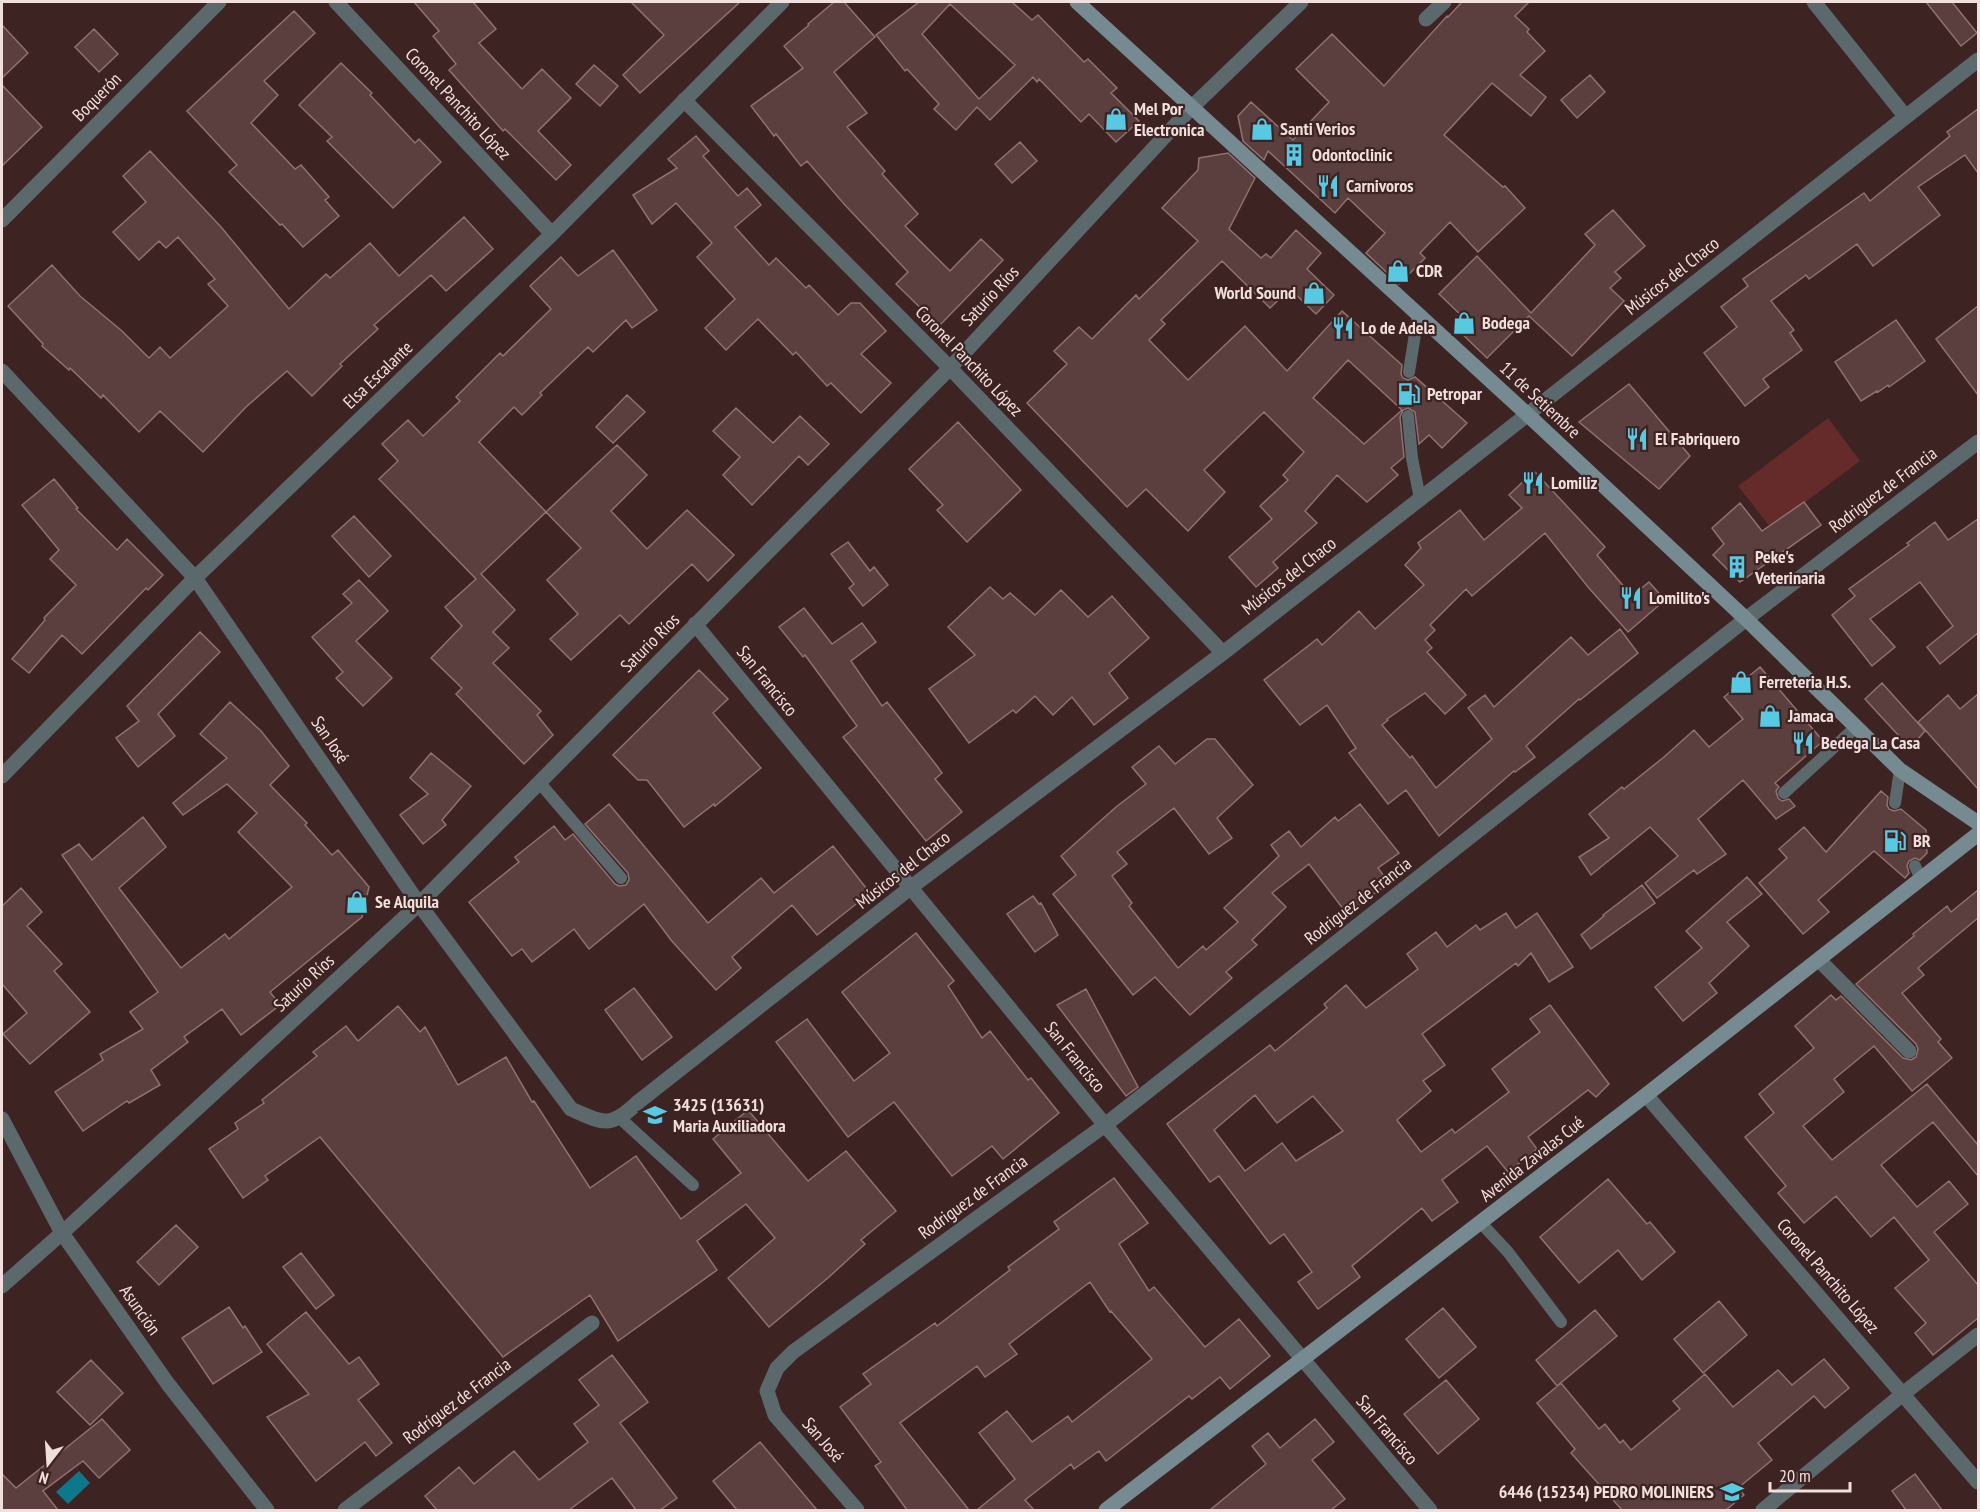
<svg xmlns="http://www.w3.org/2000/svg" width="1980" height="1512" font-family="'PT Sans Narrow',sans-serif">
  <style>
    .green { fill: #652b2a }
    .water { fill: #0d778b }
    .building { fill: #5b3f3e; stroke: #90716f; stroke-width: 1.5; fill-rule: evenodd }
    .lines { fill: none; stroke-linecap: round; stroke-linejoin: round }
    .service { stroke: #5b696c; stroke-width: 12 }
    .minor { stroke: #5b696c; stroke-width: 15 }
    .tertiary { stroke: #5b696c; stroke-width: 15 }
    .secondary { stroke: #758b91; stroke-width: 15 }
    .labels { text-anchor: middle; stroke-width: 4.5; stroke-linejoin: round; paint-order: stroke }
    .street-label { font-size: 18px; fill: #f1dfdd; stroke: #3d2322 }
    .poi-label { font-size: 18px; font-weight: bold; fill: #f1dfdd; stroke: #3d2322; text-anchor: start }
  </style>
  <rect width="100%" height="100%" fill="#3d2322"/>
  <path class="green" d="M1828,418l32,43 -89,67 -33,-42z"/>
  <path class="water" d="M79,1471l11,12 -22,21 -12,-12z"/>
  <path class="building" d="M414,2h59l23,27 -17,14 43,46 20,-20 29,29 -33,33 33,34 -15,15 -51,-51 -2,2 -54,-61 7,-6 -23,-28 6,-5z
    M631,2h109l-100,91 -17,-18 41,-40z
    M834,2h10l31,35 -41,35 33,41 -20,14 38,44 -3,3 36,40 -13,12 45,45 31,-32 22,21 -64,66 -43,-42 12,-12 -63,-67 -38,-44 -6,5 -25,-32 -2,2 -23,-30 52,-38 -19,-22 25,-21 -1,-1z
    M919,2h93l20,18 6,-5 46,47 4,-3 29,29 -6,5 28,28 -23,21 -27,-28 -8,8 -42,-43 -2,3 -4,-5 -43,43 -13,-13 -21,23 -22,-21 5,-5 -32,-35 -2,2 -29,-36zM950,4l65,61 -36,34 -57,-65z
    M1462,2h67l-14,14 14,13 -2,3 18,19 -25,24 26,22 -15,19 -39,-33 -48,52 59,52 2,-1 20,22 -47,44 -28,-30 -30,31 5,5 -26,26 -33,-31 19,-20 -37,-35 -13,15 -67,-62 -4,9 -21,-19 -5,-25 13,-14 42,38 36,-38 -33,-33 36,-35 52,52 63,-70 1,1z
    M1926,2h26l25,31 -16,13z
    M294,11l21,22 -51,48 14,14 -27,28 44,46 6,-4 28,32 -4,3 14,16 -36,31 -21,-23 -2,1 -51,-53 8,-7 -50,-54z
    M2,25l26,28 -26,25z
    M94,29l24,25 -19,18 -24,-25z
    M341,63l31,30 -2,2 45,48 4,-4 22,23 -48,46 -66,-67 5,-4 -33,-32z
    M594,65l24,21 -18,20 -24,-22z
    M1590,75l15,17 -28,26 -16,-18z
    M2,85l40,42 -40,39z
    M1978,109v64l-13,-18 -47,32 22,28 -67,51 -16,-22 -48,35 -3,-4 -35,26 23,29 -4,3 12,17 -39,29 6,8 -24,19 -41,-53 33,-26 -16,-20 27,-21 -5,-7 121,-86 6,8 80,-65 -3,-4z
    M696,136l13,15 -6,5 35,40 9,-8 14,17 -26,22 34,38 7,-7 30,30 3,-3 29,30 13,-12h9l26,28 -25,23 30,29 -30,30 -30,-30 -4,3 -31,-34 -3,3 -35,-36 -32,31 -21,-22 30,-29 -38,-42 15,-14 -36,-40 -24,21 -19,-29 44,-27 -9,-9z
    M1020,142l17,19 -25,22 -17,-19z
    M150,151l71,76 68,82 37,-35 4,4 40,-35 29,33 65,-59 29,32 -47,42 -15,-16 -57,50 4,4 -38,35 2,2 -30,30 -25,-25 -41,36 -43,45 -43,-41 -21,21 -36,-37 -2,3 -31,-30 -1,2 -27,-24 1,-2 -35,-38 44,-41 28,31 42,35 27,27 11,-11 10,11 58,-52 -20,-22 7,-5 -37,-42 -12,11 -7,-7 -20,19 -26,-28 33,-30 -23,-26z
    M1228,153l27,25 -26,51 32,29 5,-4 5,4 25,-28 25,23 -14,16 27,26 -18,19 -26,-25 -20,19 -48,-47 -61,59 4,4 -16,16 39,40 57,-54 42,45 55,-60 60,54 -1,9 2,4 5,2 7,-3 52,46 -25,25 -13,-13 -10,9 -4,-32 -7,-4 -5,2 -3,7 4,40 -13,11 7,7 -31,27 -30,-27 -32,36 12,12 -44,39 5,6 -22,19 -27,-30 43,-38 -12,-13 28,-26 -5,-5 21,-23 -40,-40 -60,58 21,22 -37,39 -42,-42 -19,18 -100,-104 40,-39 -13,-13 25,-24 13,12 44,-44 3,4 59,-58 -36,-33 36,-38 1,-12zM1348,360l54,50 -38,34 -51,-46z
    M1613,210l32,36 -30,26 6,6 -11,10 14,13 -52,55 -43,-40 -42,42 -30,-29 9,-9 -27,-26 38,-38 54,57 64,-68 -10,-11z
    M613,250l44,60 -25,18 -6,-8 -33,32 -5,-5 -48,46 2,2 -20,20 -8,-8 -35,35 67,70 -65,62 34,36 -22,22 16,16 -16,15 48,48 -4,4 16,20 -29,29 -68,-70 6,-6 -31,-30 31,-32 -17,-19 31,-28 -97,-100 19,-18 -16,-17 26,-24 15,16 37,-35 -4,-4 44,-44 3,3 48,-47 -21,-23 31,-29 17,19z
    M1978,306v89l-42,-56z
    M1896,320l29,41 -36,26 -1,-2 -10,7 -1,-1 -16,10 -26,-39z
    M1629,384l61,72 -31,33 -80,-67z
    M627,395l18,17 -32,31 -17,-16z
    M736,408l37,35 27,-27 29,28 -21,21 -9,-9 -47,49 -29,-30 17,-18 -27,-26z
    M958,422l63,68 -54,52 -30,-32 6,-5 -34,-36z
    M617,445l30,30 -36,36 36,38 40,-39 47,45 -26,26 -16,-17 -63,60 -9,-9 -49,45 -21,-21 28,-25 -31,-34 34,-32 -35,-36z
    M1534,471l71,76 -8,8 35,41 17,-14 16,18 -37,32 -40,-45 -43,-54 -73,63 -6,-7 -36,36 5,5 -10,10 7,8 -5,4 39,43 -21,19 -20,-21 -38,26 1,1 -6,5 28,33 2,-2 24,32 56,-49 -24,-31 17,-13 9,12 77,-70 17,18 32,-26 18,24 -58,47 -1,-1 -53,47 9,11 -20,15 -1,-1 -75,65 -33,-46 -18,14 -39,-51 7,-5 -29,-43 -27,20 -36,-45 53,-41 5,6 37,-34 16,18 49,-44 -19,-20 16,-17 -3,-5 42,-33 24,30 38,-32 -13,-13z
    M54,479l24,29 -2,1 41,41 10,-11 36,36 -15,15 -2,-2 -64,66 -20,-19 -33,38 -17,-14 33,-39 -1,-2 32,-33 -26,-26 9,-9 -37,-45z
    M1804,502l17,23 -81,57 -27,-27 11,-11 -12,-16 28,-25 22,28z
    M354,516l37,40 -22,21 -37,-41z
    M1978,519v114l-38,31 -13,-17 26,-21 -33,-44 -50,37 25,28 -23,19 -40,-51 23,-19 -6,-7 60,-44 -2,-2 28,-21 13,18z
    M848,542l22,29 4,-4 14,18 -25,21 -14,-18 5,-4 -23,-30z
    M359,580l29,31 -32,30 36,37 -29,28 -27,-28 7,-6 -31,-35 40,-34 -9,-9z
    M990,587l13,12 7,-6 25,22 26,-25 27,27 24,-21 37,42 -40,35 19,25 -34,27 -22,-28 -19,18 -18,-19 -19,17 -3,-3 -44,33 -40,-54 46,-34 -27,-28z
    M804,608l28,36 30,-21 14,19 -25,19 31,45 5,-4 50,64 5,7 -7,6 27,33 -36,29 -83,-104 14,-11 -52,-71 -2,2 -24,-30z
    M200,632l20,20 -62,62 17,22 -37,31 -22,-29 23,-17 -12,-15z
    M1760,667l63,74 -48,42 4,4 -3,4 2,7 4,3 7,-2 6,7 -19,13 -33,-39 -45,39 28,35 -29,20 -3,-4 -37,28 -12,-15 33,-27 -28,-29 -59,48 -12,-18 30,-19 -20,-24 33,-27 2,2 40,-32 30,-27 15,17 34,-28 -19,-22z
    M699,670l29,29 -15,14 48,55 -46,38 -1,-2 -30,23 -37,-47h-9l-25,-25z
    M1882,683l43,48 -15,17 -45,-49z
    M1978,694v95l-60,-67 30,-27 12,14z
    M230,702l31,29 28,35 -19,19 37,38 -2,2 27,30 6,-5 31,37 -7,30 -92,75 10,13 -39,30 -19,-26 -38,28 4,5 -37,28 9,15 -31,18 -2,-2 -44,30 -28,-39 48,-32 -3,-6 43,-25 -13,-17 28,-20 -96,-137 17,-11 13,16 51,-43 23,30 -47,41 62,80 44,-34 4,5 63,-52 -54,-55 19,-19 -30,-29 -44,31 -10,-12 54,-45 -27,-24z
    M1207,739h8l38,46 -36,33 15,20 -23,16 -35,-46 -57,44 10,12 -15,12 20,27 -3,3 49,62 25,-22 3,4 32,-28 -14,-14 55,-52 -8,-11 18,-14 12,16 34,-30 3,4 22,-17 39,49 -21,15 11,15 -42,31 -38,-50 -37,29 14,14 -34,33 5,5 -31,27 6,6 -42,37 -35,-38 -22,18 -80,-101 23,-19 -15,-19 55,-49 30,-23 -14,-17 27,-21 16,18z
    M431,753l40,33 -29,34 4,5 -23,19 -23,-29 28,-21 -18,-16z
    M1881,791l7,6 -1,8 2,4 5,2 7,-2 25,21 1,23 -7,7 -5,-2 -6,3 -2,5 2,7 -4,5 -31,-27 -56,49 11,12 -26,22 -44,-51 28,-25 -8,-9 25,-22 22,25z
    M609,804l99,119 53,-45 13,15 59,-47 37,47 -53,42 -25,-30 -60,52 9,11 -25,22 -45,-50 -27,-36 -55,45 -15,-20 -42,33 -10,-13 -10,7 -43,-54 50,-40 -4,-5 39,-31 11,14 8,-6 42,50 4,2 7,-1 3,-5 -1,-7 -43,-49z
    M1747,877l15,17 -35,28 22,24 -40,37 8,10 -34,28 -28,-34 47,-39 -16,-17z
    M1642,885l13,18 -64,46 -10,-14 23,-19 -1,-1z
    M21,888l21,24 -15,14 35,38 -8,7 36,41 -60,52 -27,-30 24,-21 -25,-29v-78z
    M1978,890v28l-60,50 6,7 -22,18 39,46 -3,3 14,16 -40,33 -38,-45 -40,33 10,13 -41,34 29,34 95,-76 51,61v31l-45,-54 -52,43 36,42 32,-26 19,23 -34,28 44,53v33l-45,37 -18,-22 11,-10 -31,-35 34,-28 -35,-43 -23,20 -35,-41 -32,27 -26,-30 8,-7 -41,-49 29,-24 -15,-19 55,-46 -19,-22 36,-31 5,5 5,-4 62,62 8,2 5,-3 2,-8 -2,-5 -60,-60 58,-48 -1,-2 34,-28 4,6z
    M1033,896l6,8 2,-1 17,32 -23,17 -28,-38z
    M1506,913l10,15 21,-15 36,54 -24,15 -18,-29 -13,13 -2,-3 -94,71 23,31 -22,16 8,10 -34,29 24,32 31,-23 3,4 54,-41 -17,-23 48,-37 -10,-13 20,-14 59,79 -13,13 -8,-7 -60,47 9,12 -29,23 -21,-26 -45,34 16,22 -26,19 -10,-13 -70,58 8,11 -42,32 -20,-27 14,-10 -28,-38 -14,10 -51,-68 -9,6 -43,-58 103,-79 5,6 52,-43 -3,-4 22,-19 20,23 52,-39 -11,-15 29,-22 11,15 29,-22 4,5zM1255,1095l22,28 36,-27 30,35 -47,30 -14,-18 -37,28 -31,-41z
    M916,933l38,48 -6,5 34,52 8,-7 38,49 3,-2 28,35 -56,46 -11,-13 -40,30 -58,-74 -46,35 -72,-95 31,-23 47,62 36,-28 -48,-61z
    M634,988l38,49 -30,23 -37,-50z
    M1086,989l52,98 -12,9 -69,-91z
    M398,1006l22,26 5,-5 33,58 48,-28 26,45 2,-1 56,87 46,-32 45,63 60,-46 -28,-34 35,-29 60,71 38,-30 50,60 -35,29 4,4 -36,33 -60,50 -41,-49 47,-40 -29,-34 -49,37 20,29 -99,71 -28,-46 -87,62 -183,-220 -55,39 3,4 -25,18 -34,-49 29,-20 -3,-6 29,-20 -2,-3 55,-44 -4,-4 33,-26 12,15z
    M1114,1178l34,45 -29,21 30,47 5,-4 51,60 34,-28 31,37 -40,33 -10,-12 -28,22 -3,-3 -83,65 -7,-10 -25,18 -3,-5 -46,36 9,10h-57l38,-31 -36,-46 28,-22 25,31 36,-26 4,6 80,-63 -41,-48 -1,1 -20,-30 -81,62 8,10 -32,23 -8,-11 -77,57 69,87h-62l-32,-44 6,-4 -41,-55 31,-23 -8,-10 72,-51 2,3 39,-30 34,-26 -2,-3 51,-38 -5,-7z
    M1608,1179l39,45 3,-2 25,30 -33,28 -24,-30 -39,33 -39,-46z
    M176,1225l22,22 -39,38 -22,-23z
    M301,1253l33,42 -18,14 -33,-42z
    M1719,1301l28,34 -44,38 -29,-34z
    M229,1307l14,21 2,-2 17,26 -49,32 -31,-46z
    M1443,1308l33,39 -37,31 -33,-39z
    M1595,1310l22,26 -60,50 -21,-26z
    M306,1312l43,52 10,-7 20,27 -21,16 34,43 -16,13 -11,-14 -49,39 -49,-64 42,-23 -42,-50z
    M612,1355l36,47 -28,21 57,75 -17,12h-24l-24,-32 -43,32h-132l-12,-14 34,-29 15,17 40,-33 25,29 49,-38 -14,-18 25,-19 -20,-25z
    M1824,1359l25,29 -24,20 -11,-12 -56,47 14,17 -34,28 6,7 -18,15h-104l-51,-57 4,-4 -38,-46 24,-20 38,46 6,-5 15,19 3,-3 8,10 49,-41 -7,-8 32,-27 28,33 45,-37 14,15z
    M91,1360l32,33 -33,32 -33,-33z
    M1446,1380l33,39 -41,35 -34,-40z
    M102,1419l28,31 -31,28 -16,-17 -40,30 15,19h-56v-36l14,14z
    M1315,1419l19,23 -22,18 33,39 -14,11h-121l56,-46 -14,-18 16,-13 12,15z
    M760,1442l57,68h-80l-24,-29z
    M1915,1474l27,36h-36l-14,-19z"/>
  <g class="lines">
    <path class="service" d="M1409,372l9,-57
      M1408,416l4,42 8,41
      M539,782l82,96
      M1784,793l72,-66
      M1895,803l5,-33
      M1915,866l6,13
      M621,1119l72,66
      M1481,1223l27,29 53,70"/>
    <path class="minor" d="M336,2l216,232
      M1814,2l91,114
      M1426,19l18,-17
      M684,100l266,268 273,285
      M2,220l217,-218
      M2,371l193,207 224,326 152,205c32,14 39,20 66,-6l273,-215 313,-235 197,-154 558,-439
      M695,624l410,501 325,385
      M2,776l193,-198 357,-344 230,-232
      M1819,960l90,91
      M1646,1095l332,387
      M2,1119l60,114 106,151 99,126
      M345,1510l247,-187
      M857,1510l-82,-95 -8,-24 10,-23 16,-16 312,-227 641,-506 232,-177
      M1763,1510l141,-117 74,-58"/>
    <path class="tertiary" d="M2,1286l60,-53 357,-329 531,-536 242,-261 109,-105"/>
    <path class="secondary" d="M1077,2l451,413 218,204 154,151 78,53
      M1106,1510l540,-415 332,-261"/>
  </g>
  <defs>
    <g id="shop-bare" transform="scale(1.8)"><path d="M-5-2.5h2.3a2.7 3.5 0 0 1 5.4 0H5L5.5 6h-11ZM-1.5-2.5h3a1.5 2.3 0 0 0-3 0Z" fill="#57c9e2" stroke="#3d2322" stroke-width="2.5" paint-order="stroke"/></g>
    <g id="building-bare" transform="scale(1.8)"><path d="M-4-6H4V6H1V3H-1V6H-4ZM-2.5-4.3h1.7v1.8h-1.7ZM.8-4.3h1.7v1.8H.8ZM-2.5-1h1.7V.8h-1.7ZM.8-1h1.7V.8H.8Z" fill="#57c9e2" stroke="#3d2322" stroke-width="2.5" paint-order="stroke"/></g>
    <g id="restaurant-bare" transform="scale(1.8)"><path d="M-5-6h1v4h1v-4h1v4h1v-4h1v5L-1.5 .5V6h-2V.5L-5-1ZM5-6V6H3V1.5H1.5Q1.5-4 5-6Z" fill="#57c9e2" stroke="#3d2322" stroke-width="2.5" paint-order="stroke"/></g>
    <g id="fuel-bare" transform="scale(1.8)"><path d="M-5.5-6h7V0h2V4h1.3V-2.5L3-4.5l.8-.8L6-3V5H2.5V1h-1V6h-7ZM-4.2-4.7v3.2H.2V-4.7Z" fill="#57c9e2" stroke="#3d2322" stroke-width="2.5" paint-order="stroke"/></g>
    <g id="school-bare" transform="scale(1.8)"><path d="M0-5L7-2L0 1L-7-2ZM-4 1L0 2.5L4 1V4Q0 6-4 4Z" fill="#57c9e2" stroke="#3d2322" stroke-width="2.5" paint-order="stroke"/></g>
  </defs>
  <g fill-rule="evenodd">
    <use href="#shop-bare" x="1116" y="119"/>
    <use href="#shop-bare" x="1262" y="129"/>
    <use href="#building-bare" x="1294" y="155"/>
    <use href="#restaurant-bare" x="1328" y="186"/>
    <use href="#shop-bare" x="1398" y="271"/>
    <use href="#shop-bare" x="1314" y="293"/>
    <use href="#shop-bare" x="1464" y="323"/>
    <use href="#restaurant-bare" x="1343" y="328"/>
    <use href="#fuel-bare" x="1409" y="394"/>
    <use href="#restaurant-bare" x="1637" y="439"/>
    <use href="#restaurant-bare" x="1533" y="483"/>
    <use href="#building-bare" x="1737" y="567"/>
    <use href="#restaurant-bare" x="1631" y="598"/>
    <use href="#shop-bare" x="1741" y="682"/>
    <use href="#shop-bare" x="1770" y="716"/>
    <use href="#restaurant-bare" x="1803" y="743"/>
    <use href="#fuel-bare" x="1895" y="841"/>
    <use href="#shop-bare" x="357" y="902"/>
    <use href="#school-bare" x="655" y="1115"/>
    <use href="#school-bare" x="1732" y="1492"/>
  </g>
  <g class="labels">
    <g class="street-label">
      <text transform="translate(97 97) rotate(-45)" y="6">Boquerón</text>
      <text transform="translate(458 104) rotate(47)" y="6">Coronel Panchito López</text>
      <text transform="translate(1672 276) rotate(-38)" y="6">Músicos del Chaco</text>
      <text transform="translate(990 296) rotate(-47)" y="6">Saturio Ríos</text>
      <text transform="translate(969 361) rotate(46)" y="6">Coronel Panchito López</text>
      <text transform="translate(378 375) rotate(-44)" y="6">Elsa Escalante</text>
      <text transform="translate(1540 400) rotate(43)" y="6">11 de Setiembre</text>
      <text transform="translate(1883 490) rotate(-37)" y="6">Rodriguez de Francia</text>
      <text transform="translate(1289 576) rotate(-38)" y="6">Músicos del Chaco</text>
      <text transform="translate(650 643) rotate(-45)" y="6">Saturio Ríos</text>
      <text transform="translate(767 681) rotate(51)" y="6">San Francisco</text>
      <text transform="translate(330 740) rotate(56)" y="6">San José</text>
      <text transform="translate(903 870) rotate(-38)" y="6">Músicos del Chaco</text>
      <text transform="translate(1358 901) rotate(-38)" y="6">Rodriguez de Francia</text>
      <text transform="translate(304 983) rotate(-43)" y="6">Saturio Ríos</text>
      <text transform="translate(1075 1057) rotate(51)" y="6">San Francisco</text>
      <text transform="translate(1532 1159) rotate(-38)" y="6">Avenida Zavalas Cué</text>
      <text transform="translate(973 1197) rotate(-36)" y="6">Rodriguez de Francia</text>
      <text transform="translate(1828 1276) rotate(49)" y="6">Coronel Panchito López</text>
      <text transform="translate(140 1310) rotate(55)" y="6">Asunción</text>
      <text transform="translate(457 1401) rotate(-37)" y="6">Rodríguez de Francia</text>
      <text transform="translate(1387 1430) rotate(50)" y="6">San Francisco</text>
      <text transform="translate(823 1440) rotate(49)" y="6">San José</text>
    </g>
    <g class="poi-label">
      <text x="1134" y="115">Mel Por<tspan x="1134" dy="21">Electronica</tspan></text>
      <text x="1280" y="135">Santi Verios</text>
      <text x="1312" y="161">Odontoclinic</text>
      <text x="1346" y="192">Carnivoros</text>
      <text x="1416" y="277">CDR</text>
      <text x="1296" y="299" text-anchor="end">World Sound</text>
      <text x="1482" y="329">Bodega</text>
      <text x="1361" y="334">Lo de Adela</text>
      <text x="1427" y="400">Petropar</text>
      <text x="1655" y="445">El Fabriquero</text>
      <text x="1551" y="489">Lomiliz</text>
      <text x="1755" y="563">Peke's<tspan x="1755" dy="21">Veterinaria</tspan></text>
      <text x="1649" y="604">Lomilito's</text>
      <text x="1759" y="688">Ferreteria H.S.</text>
      <text x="1788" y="722">Jamaca</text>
      <text x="1821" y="749">Bedega La Casa</text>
      <text x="1913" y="847">BR</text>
      <text x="375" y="908">Se Alquila</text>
      <text x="673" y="1111">3425 (13631)<tspan x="673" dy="21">Maria Auxiliadora</tspan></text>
      <text x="1714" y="1498" text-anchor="end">6446 (15234) PEDRO MOLINIERS</text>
    </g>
  </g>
  <rect width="1980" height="1512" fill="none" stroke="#f1dfdd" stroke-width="6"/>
  <g transform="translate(48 1464) rotate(197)" stroke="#3d2322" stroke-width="4.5" paint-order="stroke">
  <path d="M0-4.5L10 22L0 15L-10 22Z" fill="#f1dfdd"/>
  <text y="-9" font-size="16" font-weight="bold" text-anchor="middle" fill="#f1dfdd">N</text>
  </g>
  <path d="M1770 1482v9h80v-9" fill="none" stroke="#f1dfdd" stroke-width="3"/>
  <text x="1779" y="1482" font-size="18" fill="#f1dfdd" stroke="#3d2322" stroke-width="4.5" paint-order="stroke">20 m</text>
</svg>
